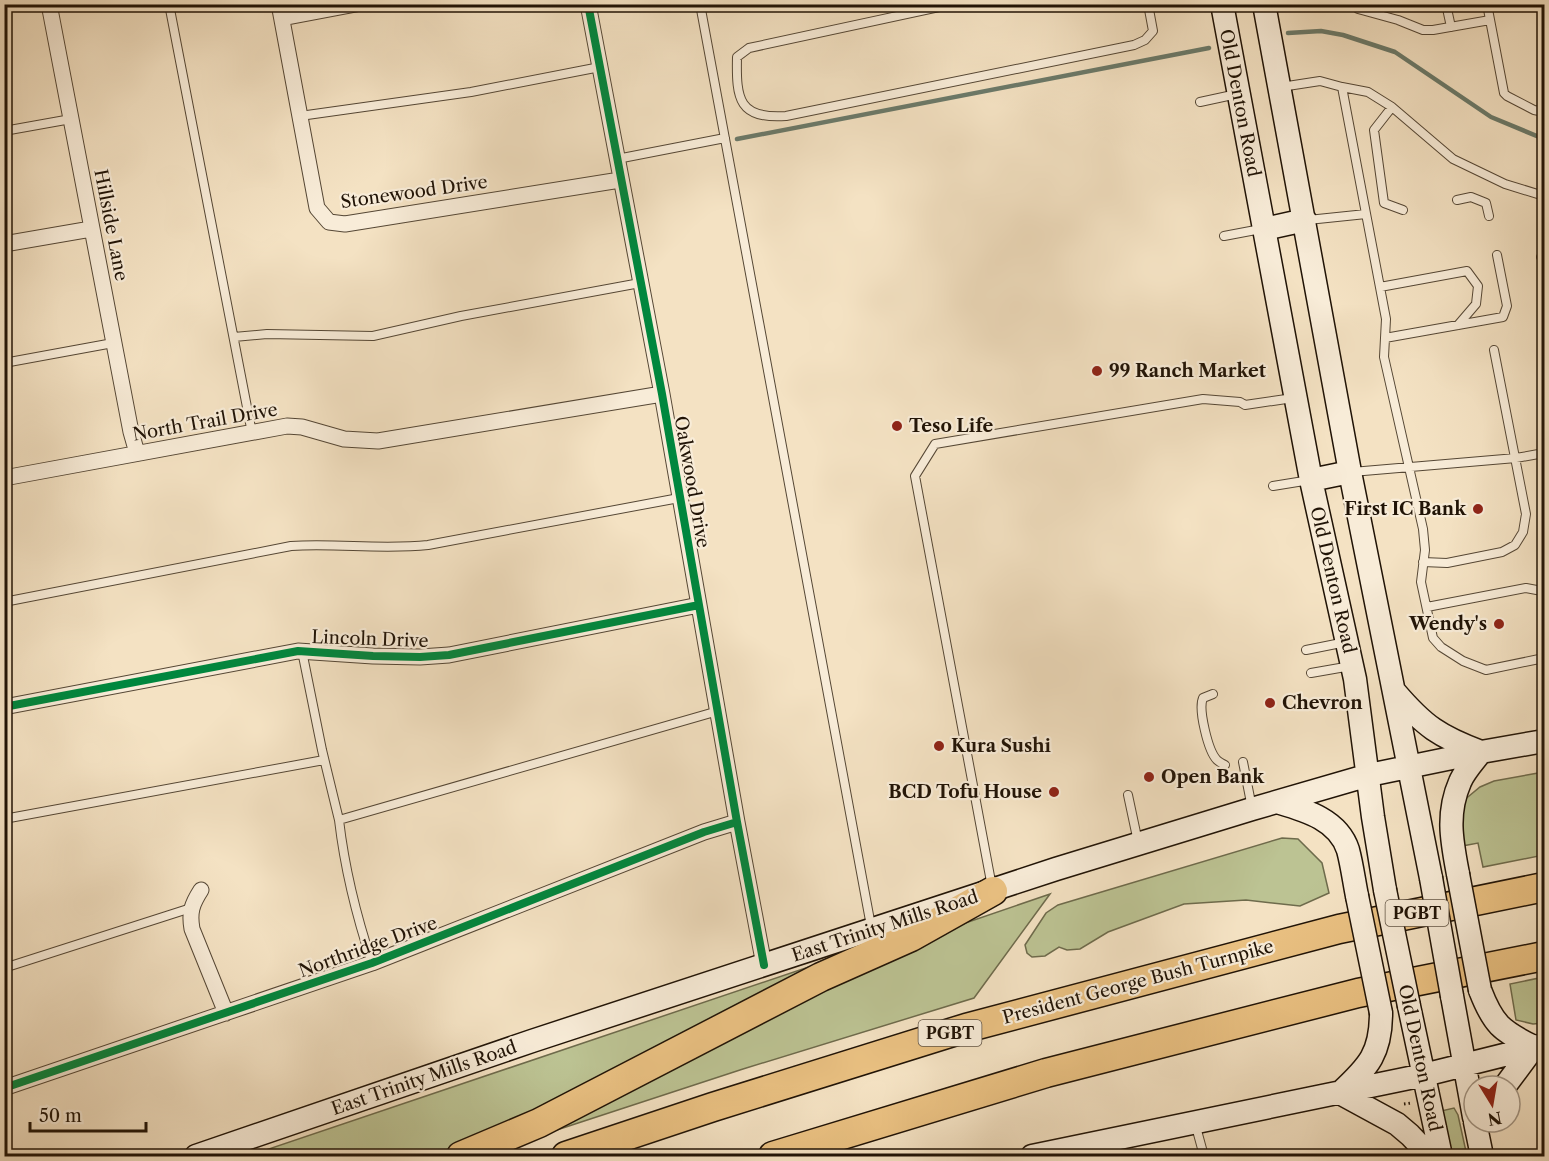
<svg xmlns="http://www.w3.org/2000/svg" width="1549" height="1161" font-family="'Libre Caslon Text',serif">
  <style>
    .green { fill: #bcc393; stroke: #6e6b4c; stroke-width: 1.5 }
    .lines { fill: none; stroke-linecap: round; stroke-linejoin: round }
    .stream { stroke: #6b7a6a; stroke-width: 4.5 }
    .service-casing { stroke: #554735; stroke-width: 10 }
    .minor-casing { stroke: #554735; stroke-width: 17 }
    .secondary-casing { stroke: #201306; stroke-width: 25 }
    .motorway-casing { stroke: #201306; stroke-width: 31 }
    .path { stroke: #201306; stroke-width: 3; stroke-dasharray: 1.5 3; stroke-linecap: butt }
    .service { stroke: #f8ecd8; stroke-width: 8 }
    .minor { stroke: #f8ecd8; stroke-width: 15 }
    .secondary { stroke: #f8ecd8; stroke-width: 22 }
    .motorway { stroke: #eac182; stroke-width: 28 }
    .secondary-bridge-casing { stroke: #201306; stroke-width: 25; stroke-linecap: butt }
    .secondary-bridge { stroke: #f8ecd8; stroke-width: 22 }
    .cycleway-casing { stroke: #f8ecd8; stroke-width: 11 }
    .cycleway { stroke: #00873e; stroke-width: 8 }
    .poi-dot { fill: #8f2418; stroke: #f8ecd8; stroke-width: 2 }
    .labels { text-anchor: middle; stroke-width: 4.5; stroke-linejoin: round; paint-order: stroke }
    .shield { fill: #f8ecd8; stroke: #615445; stroke-width: 1.5 }
    .shield-label { font-size: 16px; font-weight: bold; fill: #201306 }
    .street-label { font-size: 18px; fill: #201306; stroke: #f8ecd8 }
    .poi-label { font-size: 18px; font-weight: bold; fill: #201306; stroke: #f8ecd8; text-anchor: start }
  </style>
  <rect width="100%" height="100%" fill="#f4e2c3"/>
  <filter id="stains"><feTurbulence type="fractalNoise" baseFrequency=".00333" numOctaves="4"/><feColorMatrix values="0 0 0 0 .2 0 0 0 0 .09 0 0 0 0 .02 0 0 0 .5 -.17"/></filter>
  <radialGradient id="worn" r=".72"><stop offset=".6" stop-color="#630" stop-opacity="0"/><stop offset="1" stop-color="#630" stop-opacity=".3"/></radialGradient>
  <path class="green" d="M1544,772v83l-61,12 -5,-24 -16,3 1,-45 17,-14 14,-6z
    M1282,838l16,1 24,24 7,30 -29,13 -54,-6 -62,4 -76,28 -28,17 -13,1 -8,-3 -14,9 -13,1 -5,-4 -2,-8 21,-32 12,-8z
    M1050,894l-76,104 -231,71 -229,75 428,-213z
    M859,950l-310,157 -113,49h-188z
    M1544,977v46l-11,1 -17,-4 -6,-36z
    M1454,1108l4,7 9,41h-19l-7,-45z"/>
  <g class="lines">
    <path class="stream" d="M1288,33l33,-2 22,4 52,17 96,65 53,22
      M737,139l472,-91"/>
    <g class="service-casing">
      <path id="service" d="M169,4l83,429
        M700,4l171,922
        M953,4l-204,44 -12,9c-1,43 2,62 49,59l348,-71 11,-5 8,-9 -5,-27
        M1351,4l7,5 40,11 25,10h10l57,-10
        M1446,4l5,23
        M1487,4l17,89 3,3 27,14 10,2
        M1281,87l39,-6 22,6 44,232 -2,38 39,172 2,21 -4,32 12,56 8,9 22,14 23,9 58,-12
        M1342,87l26,5 24,15 61,52 52,25 39,12
        M1200,102l37,-8
        M1392,107l-18,23 10,73 19,7
        M300,116l171,-24 129,-25
        M4,131l67,-12
        M617,159l108,-21
        M1457,200l14,-3 15,6 3,13
        M1308,220l58,-6
        M1224,236l37,-7
        M1541,257h3
        M1380,287l87,-16 11,15 -2,18 -18,21
        M234,337l33,-3 106,2 88,-20 179,-33
        M1385,338l118,-21 4,-11 -10,-51
        M4,363l109,-20
        M1352,472l164,-14 28,-5
        M1273,486l37,-6
        M1423,562l24,1 55,-11 13,-7 8,-13 3,-18 -32,-164
        M4,602l287,-56c46,-3 91,4 137,-1l251,-47
        M1427,607l99,-19 16,3 2,2
        M1306,650l40,-8
        M302,651l20,99 17,70
        M1311,673l40,-7
        M1213,694l-10,4c-5,11 5,53 14,62 2,2 6,4 8,5
        M1243,762l9,46
        M1128,795l10,47
        M4,819l320,-59
        M992,887l-77,-411 20,-32 268,-45 37,3 5,3 48,-7
        M372,963c-16,-48 -27,-92 -33,-143l379,-109
        M4,968l187,-60
        M1195,1123l9,33
        M1544,1142v1"/>
    </g>
    <g class="minor-casing">
      <path id="minor" d="M49,4l82,428 6,21
        M279,4l38,204 12,14 16,2 275,-44
        M588,4l74,390 75,428 27,143
        M282,18l74,-14
        M4,244l87,-15
        M4,478l283,-52 15,1 42,12 34,2 284,-47
        M4,707l294,-56 75,5 47,1 29,-2 250,-50
        M201,890c-9,14 -12,22 -9,39l34,84
        M4,1088l368,-125 332,-131 33,-10"/>
    </g>
    <g class="secondary-casing">
      <path id="secondary" d="M1222,4l89,476 44,199 18,138 12,73
        M1264,4l86,468 81,406
        M1264,229l41,-9
        M1311,480l39,-8
        M1395,692c29,34 45,45 86,60
        M1277,802c27,8 61,17 71,48 4,15 6,31 9,46
        M1458,874c-6,-32 -12,-60 2,-92 4,-10 14,-21 21,-30
        M1480,990c13,34 21,41 54,57
        M1452,996l22,121
        M1409,1006l32,150
        M1505,1086l29,-39
        M1341,1092c28,-26 40,-39 40,-79
        M1340,1093l57,31 13,11 20,21
        M1475,1122l7,34
        M196,1156l336,-115 524,-172 196,-60 117,-34 112,-23 63,-11
        M1032,1156l392,-81 120,-30"/>
    </g>
    <g class="motorway-casing">
      <path id="motorway" d="M461,1156l78,-33 282,-146 90,-40 82,-46
        M566,1156l147,-49 253,-79 373,-99 205,-42
        M773,1156l273,-83 312,-80 186,-37"/>
    </g>
    <path class="path" d="M1404,1104l7,-1"/>
    <use href="#service" class="service"/>
    <use href="#minor" class="minor"/>
    <use href="#secondary" class="secondary"/>
    <use href="#motorway" class="motorway"/>
    <g class="secondary-bridge-casing">
      <path id="secondary-bridge" d="M1458,874l22,116
        M1431,878l21,118
        M1385,890l24,116
        M1357,896l24,117"/>
    </g>
    <use href="#secondary-bridge" class="secondary-bridge"/>
    <g class="cycleway-casing">
      <path id="cycleway" d="M588,4l74,390 75,428 27,143
        M4,707l294,-56 75,5 47,1 29,-2 250,-50
        M4,1088l368,-125 332,-131 33,-10"/>
    </g>
    <use href="#cycleway" class="cycleway"/>
  </g>
  <g class="poi-dot">
    <circle cx="1097" cy="371" r="6"/>
    <circle cx="897" cy="426" r="6"/>
    <circle cx="1478" cy="509" r="6"/>
    <circle cx="1499" cy="624" r="6"/>
    <circle cx="1270" cy="703" r="6"/>
    <circle cx="939" cy="746" r="6"/>
    <circle cx="1149" cy="777" r="6"/>
    <circle cx="1054" cy="792" r="6"/>
  </g>
  <g class="labels">
    <g class="shield">
      <rect x="1385.5" y="900" width="63" height="26" rx="4.5"/>
      <rect x="918.5" y="1020" width="63" height="26" rx="4.5"/>
    </g>
    <g class="shield-label">
      <text x="1417" y="919">PGBT</text>
      <text x="950" y="1039">PGBT</text>
    </g>
    <g class="street-label">
      <text transform="translate(1240 103) rotate(79)" y="6">Old Denton Road</text>
      <text transform="translate(414 192) rotate(-8)" y="6">Stonewood Drive</text>
      <text transform="translate(111 225) rotate(79)" y="6">Hillside Lane</text>
      <text transform="translate(205 422) rotate(-10)" y="6">North Trail Drive</text>
      <text transform="translate(692 482) rotate(80)" y="6">Oakwood Drive</text>
      <text transform="translate(1333 580) rotate(77)" y="6">Old Denton Road</text>
      <text transform="translate(370 639) rotate(2)" y="6">Lincoln Drive</text>
      <text transform="translate(885 926) rotate(-18)" y="6">East Trinity Mills Road</text>
      <text transform="translate(368 947) rotate(-20)" y="6">Northridge Drive</text>
      <text transform="translate(1138 982) rotate(-15)" y="6">President George Bush Turnpike</text>
      <text transform="translate(1420 1058) rotate(78)" y="6">Old Denton Road</text>
      <text transform="translate(424 1078) rotate(-19)" y="6">East Trinity Mills Road</text>
    </g>
    <g class="poi-label">
      <text x="1109" y="377">99 Ranch Market</text>
      <text x="909" y="432">Teso Life</text>
      <text x="1466" y="515" text-anchor="end">First IC Bank</text>
      <text x="1487" y="630" text-anchor="end">Wendy's</text>
      <text x="1282" y="709">Chevron</text>
      <text x="951" y="752">Kura Sushi</text>
      <text x="1161" y="783">Open Bank</text>
      <text x="1042" y="798" text-anchor="end">BCD Tofu House</text>
    </g>
  </g>
  <rect width="1549" height="1161" fill="none" stroke="#f4e2c3" stroke-width="24"/>
  <rect x="6" y="6" width="1537" height="1149" fill="none" stroke="#201306" stroke-width="3"/>
  <rect x="12" y="12" width="1525" height="1137" fill="none" stroke="#201306" stroke-width="1.5"/>
  <g transform="translate(1492 1104) rotate(169)"><circle r="28" fill="#f8ecd8" stroke="#a29584" stroke-width="1.5"/>
  <path d="M0-4.5L10 22L0 15L-10 22Z" fill="#8f2418"/>
  <text y="-9" font-size="16" font-weight="bold" text-anchor="middle" fill="#201306">N</text>
  </g>
  <path d="M30 1122v9h116v-9" fill="none" stroke="#201306" stroke-width="3"/>
  <text x="39" y="1122" font-size="18" fill="#201306" stroke="#f8ecd8" stroke-width="4.5" paint-order="stroke">50 m</text>
  <rect width="100%" height="100%" filter="url(#stains)"/>
  <rect width="100%" height="100%" fill="url(#worn)"/>
</svg>
